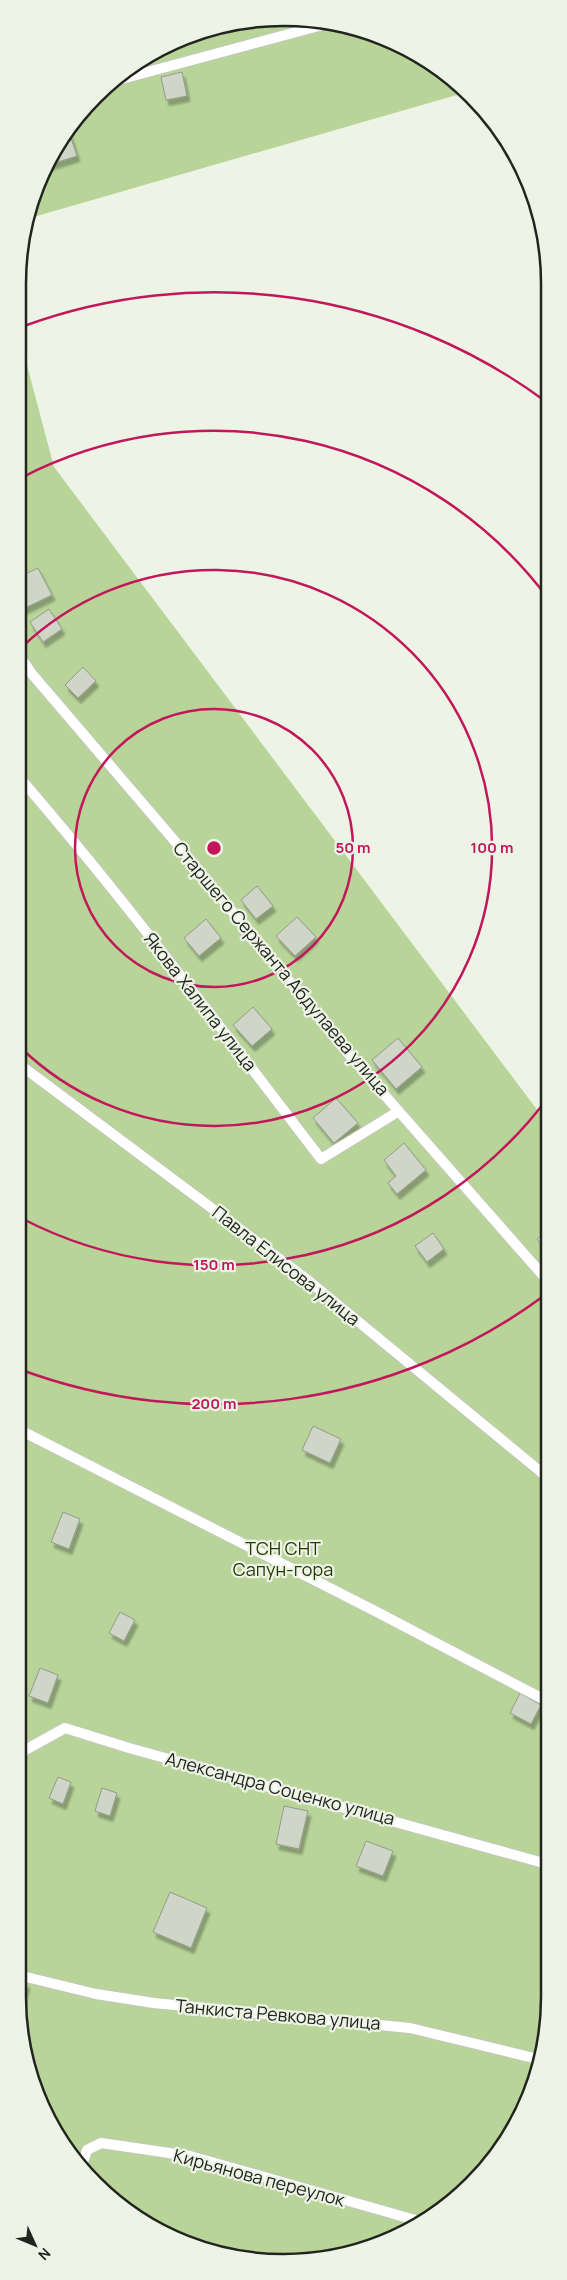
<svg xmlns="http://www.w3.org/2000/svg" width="567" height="2280" font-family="Manrope,sans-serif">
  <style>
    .green { fill: #b8d499 }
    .building { fill: #cfd6c8; stroke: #939a8d; filter: url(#shadow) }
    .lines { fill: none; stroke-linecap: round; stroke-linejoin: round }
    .lane-casing { stroke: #c2c9bb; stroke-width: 12 }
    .lane { stroke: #fff; stroke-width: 10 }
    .ring { fill: none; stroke: #c2185b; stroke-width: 2.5 }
    .labels { text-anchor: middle; stroke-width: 4.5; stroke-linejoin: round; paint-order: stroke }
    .street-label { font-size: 18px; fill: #22251f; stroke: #edf4e6 }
    .park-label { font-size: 18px; fill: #253a00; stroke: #edf4e6 }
    .rim { fill: none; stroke: #22251f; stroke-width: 2.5 }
    .centre { fill: #c2185b; stroke: #edf4e6; stroke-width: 2.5 }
    .ring-label { font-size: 15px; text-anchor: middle; font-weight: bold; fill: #c2185b; stroke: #edf4e6; stroke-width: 4.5; stroke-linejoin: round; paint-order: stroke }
  </style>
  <defs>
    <filter id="shadow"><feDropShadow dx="3" dy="5.5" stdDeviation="1" flood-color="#0004"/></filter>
  </defs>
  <rect width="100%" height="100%" fill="#edf4e6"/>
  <path class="green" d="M319,20l82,25 66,47 -437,126 23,-68 69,-78 93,-46z
    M20,339l34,128 493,656v909l-33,97 -68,78 -77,41 -103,14 -100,-27 -82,-63 -46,-74 -20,-101z"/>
  <path class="building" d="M182,72l5,24 -21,4 -5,-23z
    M69,132l8,24 -29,9 5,-15z
    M38,568l14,27 -31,15 -2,-4v-29z
    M49,609l13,20 -19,13 -13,-20z
    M83,667l13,14 -18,17 -13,-13z
    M257,886l16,20 -17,13 -15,-19z
    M297,917l19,20 -21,19 -19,-20z
    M206,919l15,19 -22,18 -15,-18z
    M253,1007l19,22 -20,17 -19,-21z
    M398,1038l24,29 -26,22 -24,-29z
    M336,1098l22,25 -24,20 -21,-25z
    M404,1143l22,27 -29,24 -9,-11 8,-7 -12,-16z
    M547,1231v21l-10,-13z
    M433,1233l11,16 -17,13 -12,-16z
    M313,1426l28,13 -11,24 -28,-13z
    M63,1512l17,7 -11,30 -18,-7z
    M120,1612l15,8 -11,21 -15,-8z
    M40,1668l18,7 -10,28 -19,-7z
    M520,1693l21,12 -10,19 -21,-11z
    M58,1777l13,5 -8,22 -14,-6z
    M102,1788l15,5 -7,23 -15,-5z
    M284,1806l24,5 -9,38 -23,-5z
    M366,1841l27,10 -10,25 -27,-10z
    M170,1892l37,16 -16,40 -38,-16z
    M18,1981l9,2 -7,25 -2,-12z"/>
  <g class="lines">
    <g class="lane-casing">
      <path id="lane" d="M114,81l216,-58
        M19,655l13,19 141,165 179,219 195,222
        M19,777c106,122 203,253 302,382l78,-48
        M19,1064l290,217 238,196
        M18,1429l357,182 172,90
        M18,1754l47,-26 64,20 418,116
        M18,1975l78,19 58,9 256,25 128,31
        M81,2168l6,-18 14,-7 89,13 229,65"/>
    </g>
    <use href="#lane" class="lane"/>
  </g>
  <g class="ring">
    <circle cx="214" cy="848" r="139"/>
    <path d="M21 648A278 278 0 1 1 19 1046"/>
    <path d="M547 1099A417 417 0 0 1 21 1218M21 478A417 417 0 0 1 547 597"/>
    <path d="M545 1295A556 556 0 0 1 19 1369M24 326A556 556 0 0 1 545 401"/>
  </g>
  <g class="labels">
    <g class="street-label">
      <text transform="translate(281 969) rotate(50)" y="6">Старшего Сержанта Абдулаева улица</text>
      <text transform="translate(200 1002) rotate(52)" y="6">Якова Халипа улица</text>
      <text transform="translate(286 1266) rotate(38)" y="6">Павла Елисова улица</text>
      <text transform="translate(280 1789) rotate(15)" y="6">Александра Соценко улица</text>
      <text transform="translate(278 2015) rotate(5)" y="6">Танкиста Ревкова улица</text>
      <text transform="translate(259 2178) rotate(15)" y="6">Кирьянова переулок</text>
    </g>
    <g class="park-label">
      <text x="283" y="1555">ТСН СНТ<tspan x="283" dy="21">Сапун-гора</tspan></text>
    </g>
  </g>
  <path d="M0 0H567V2280H0ZM283 26H284A257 257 0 0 1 541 283V1997A257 257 0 0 1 284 2254H283A257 257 0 0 1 26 1997V283A257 257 0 0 1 283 26Z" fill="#edf4e6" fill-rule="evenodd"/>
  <path class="rim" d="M283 26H284A257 257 0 0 1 541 283V1997A257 257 0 0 1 284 2254H283A257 257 0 0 1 26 1997V283A257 257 0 0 1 283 26Z"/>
  <circle cx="214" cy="848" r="8" class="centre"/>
  <g class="ring-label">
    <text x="353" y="853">50 m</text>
    <text x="492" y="853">100 m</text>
    <text x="214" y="1270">150 m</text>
    <text x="214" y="1409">200 m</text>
  </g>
  <g transform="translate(35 2245) rotate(134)" stroke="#edf4e6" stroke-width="4" paint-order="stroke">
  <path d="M0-4L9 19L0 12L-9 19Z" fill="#22251f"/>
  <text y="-8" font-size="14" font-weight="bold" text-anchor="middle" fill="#22251f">N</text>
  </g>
</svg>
